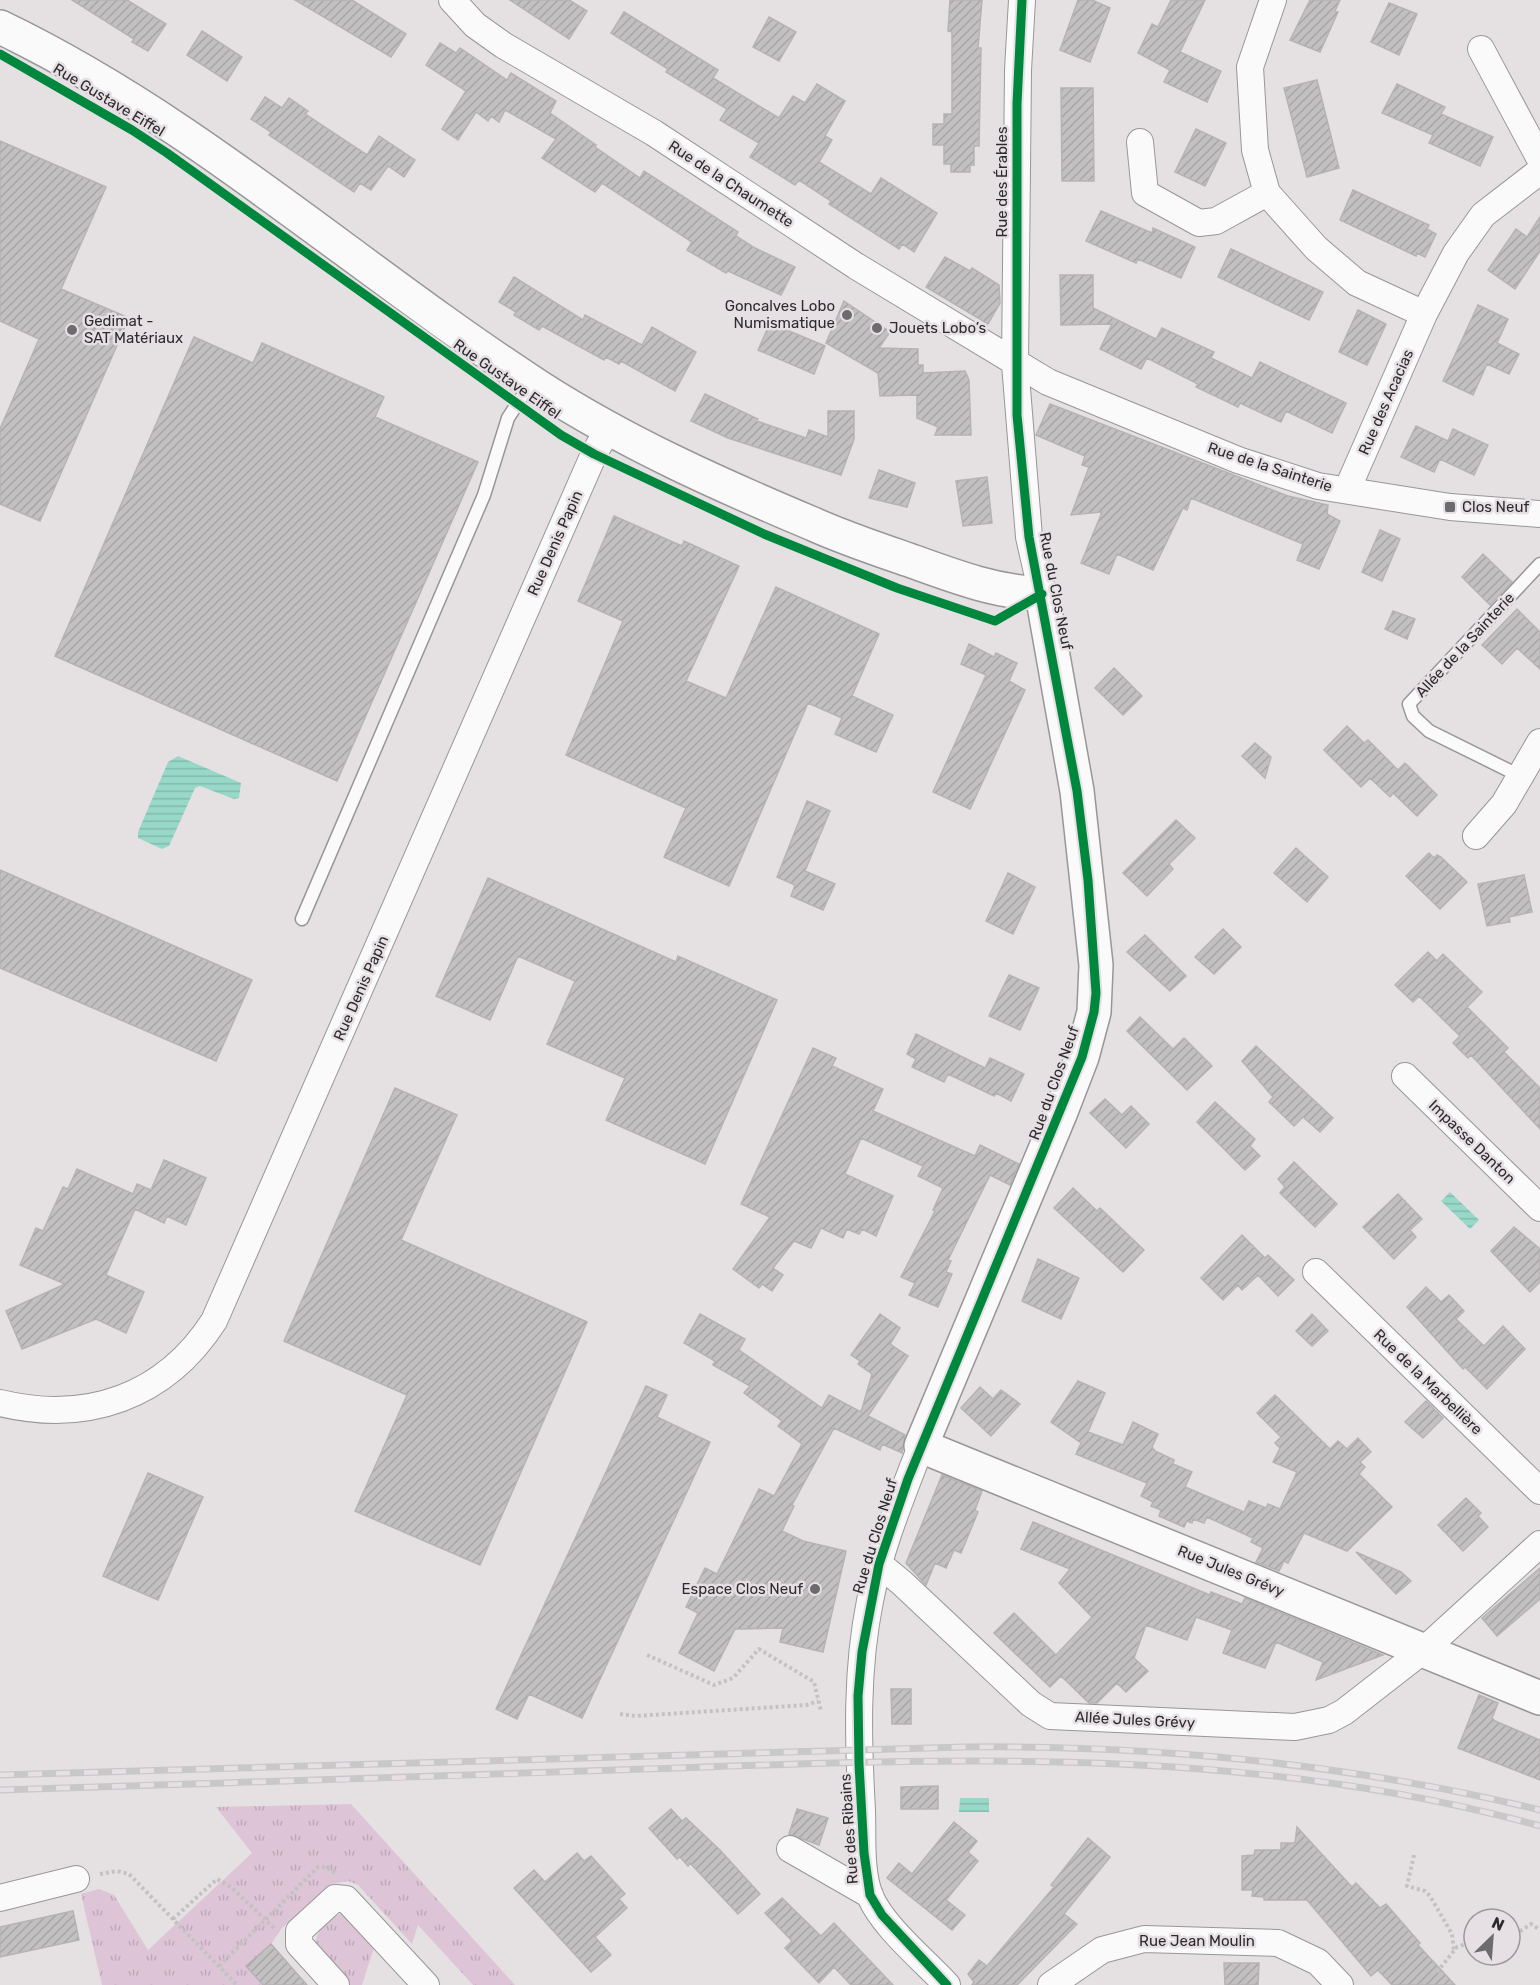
<svg xmlns="http://www.w3.org/2000/svg" width="1540" height="1985" font-family="Rubik,sans-serif">
  <style>
    .grass { fill: url(#grass-tufts) }
    .water { fill: url(#water-rules) }
    .building { fill: url(#building-hatch); stroke: #b6b3b5; stroke-width: 1.5 }
    .lines { fill: none; stroke-linecap: round; stroke-linejoin: round }
    .lane-casing { stroke: #999698; stroke-width: 15 }
    .street-casing { stroke: #999698; stroke-width: 28 }
    .secondary-casing { stroke: #999698; stroke-width: 36 }
    .path { stroke: #c3c2c2; stroke-width: 4; stroke-dasharray: 3 3; stroke-linecap: butt }
    .lane { stroke: #fbfafb; stroke-width: 12 }
    .street { stroke: #fbfafb; stroke-width: 26 }
    .secondary { stroke: #fbfafb; stroke-width: 33 }
    .rail-casing { stroke: #c9c8c8; stroke-width: 7 }
    .rail { stroke: #e6e0e4; stroke-width: 4.5; stroke-dasharray: 14; stroke-linecap: butt }
    .cycleway-casing { stroke: #e6e0e4; stroke-width: 13 }
    .cycleway { stroke: #00873e; stroke-width: 9 }
    .poi-dot { fill: #6d6b6d; stroke: #e6e0e4; stroke-width: 2 }
    .labels { text-anchor: middle; stroke-width: 5; stroke-linejoin: round; paint-order: stroke }
    .street-label { font-size: 15px; fill: #2d2b2d; stroke: #e6e0e4 }
    .poi-label { font-size: 15px; fill: #2d2b2d; stroke: #e6e0e4; text-anchor: start }
  </style>
  <defs>
    <pattern id="grass-tufts" width="24" height="20" patternUnits="userSpaceOnUse" patternTransform="scale(1.5)"><rect width="24" height="20" fill="#dec4d7"/><path d="M3 7l-1-3M5 7V3M7 7l1-3M15 17l-1-3M17 17v-4M19 17l1-3" fill="none" stroke="#bfa9b9"/></pattern>
    <pattern id="water-rules" width="6" height="5" patternUnits="userSpaceOnUse" patternTransform="scale(1.5)"><rect width="6" height="5" fill="#98d8c8"/><path d="M0 2.5h6" fill="none" stroke="#83baac"/></pattern>
    <pattern id="building-hatch" width="6" height="6" patternUnits="userSpaceOnUse" patternTransform="scale(1.5)"><rect width="6" height="6" fill="#c3c0c1"/><path d="M-1 1l2-2M0 6l6-6M5 7l2-2" fill="none" stroke="#a8a5a6"/></pattern>
  </defs>
  <rect width="100%" height="100%" fill="#e5e1e3"/>
  <path class="grass" d="M351,1804l164,181h-42l-55,-60 -6,19 -54,-59 -10,-4 -16,3 -50,44 -11,16 -25,22 17,19h-161l-21,-91 18,-5 15,6 34,55 104,-97 -36,-46z
    M340,1914h7l29,27 -14,44h-14l-31,-36c-5,-16 10,-28 23,-35z"/>
  <path class="water" d="M178,756l63,27 -2,15 -5,1 -34,-13 -5,2 -26,58 -7,3 -24,-11v-6l30,-70z
    M1450,1192l29,28 -9,9 -29,-28z
    M960,1798h29v14h-30z"/>
  <path class="building" d="M72,0h55l39,24 -18,27 -16,-9 2,-3z
    M295,0h57l54,34 -15,23z
    M510,0h59l18,11 -18,28z
    M950,0h32l-4,48h3l-2,98h-5v19h-4v7h-19v-8h-7v-19h-11v-21h11v-10h8v-82l-4,-1z
    M1078,0h14l18,8 -20,54 -30,-12z
    M1171,0h34l-25,52 41,19 -14,31 -43,-20 6,-12 -32,-17 14,-29 6,3z
    M1310,0h30l-5,11 3,1 -18,40 -30,-12z
    M1389,3l28,11 -18,41 -28,-13z
    M624,12l94,58 -5,8 66,40 14,-22 12,7 12,-19 28,17 -20,35 7,4 -13,22 52,32 10,-16 56,35 -23,39 -12,-8 -3,5 -70,-45 2,-3 -32,-21 -4,5 -45,-28 9,-14 -39,-23 7,-11 -61,-37 2,-3 -57,-36z
    M769,17l27,15 -17,29 -26,-14z
    M202,31l40,26 -15,24 -40,-26z
    M440,43l16,10 4,-5 47,32 4,-7 45,28 -6,12 46,32 -1,2 45,31 4,-7 94,61 -2,4 17,11 42,20 -14,28 -53,-24 -2,2 -39,-23 5,-8 -90,-59 -7,9 -53,-34 14,-19 -51,-29 -6,12 -8,-6 -3,5 -12,-9 -18,28 -16,-11 24,-38 -40,-26z
    M1317,80l22,88 -32,9 -23,-89z
    M1397,84l48,23 -4,7 52,23 -13,29 -51,-23 4,-8 -51,-22z
    M1061,88h32l1,93h-32z
    M265,97l17,11 7,-10 19,13 -3,3 62,41 12,-19 36,24 -11,17 -16,-11 -17,24 -11,-7 -6,9 -85,-57 2,-3 -20,-13z
    M1196,129l30,14 -21,43 -30,-14z
    M0,141l106,46 -45,102 68,29 -89,203 -40,-17v-75l39,-90 -39,-18z
    M1353,190l76,35 -2,4 9,5 -11,23 -8,-4 -1,3 -76,-36z
    M1101,211l51,22 1,-5 42,19 -14,31 -43,-19 -2,4 -50,-22z
    M1540,217v34l-25,38 -27,-19 28,-41 11,8z
    M1231,249l92,43 -14,28 -91,-43z
    M945,257l25,14 2,-3 27,17 1,18 -12,21 -62,-37z
    M1060,275h33v33l63,31 6,-11 52,24 -3,6 41,20 8,-16 86,41 -14,30 -46,-22 -5,11 -41,-19 -2,4 -42,-20 2,-3 -51,-26 -6,11 -41,-20 12,-25 -51,1z
    M514,277l69,43 2,-5 57,30 10,-18 44,25 -21,39 -54,-30 -2,3 -13,-7 -2,3 -62,-34 -3,4 -25,-15 2,-3 -17,-10z
    M844,301l46,31 -11,16 39,1v16h5v8l42,-2 4,9 2,55h-36l3,-8 -21,-9v-23l-37,1 -2,-23 -52,-30z
    M1478,305l30,14 -11,24 22,11 -10,20 -22,-10 -14,31 -30,-14z
    M1358,310l28,14 -19,41 -28,-13z
    M770,323l55,23 -11,28 -56,-24z
    M194,337l59,26 9,-20 122,54 -9,20 103,45 -141,319 -282,-125z
    M705,394l53,25 -1,2 49,17 3,-8 19,7v-26h26v28l-13,36 -113,-37 -37,-17z
    M1050,404l238,92 40,9 -1,9 13,7 -21,48 -22,-9 6,-16 -112,-46 -4,12 -4,-2 -30,62 -36,-16 -8,20 -28,-11 21,-51 -31,3 18,-48 -7,-2 3,-9 -49,-21z
    M1416,426l32,15 5,-12 35,16 -14,30 -34,-16 -6,13 -33,-15z
    M879,470l36,13 -8,24 -38,-9z
    M987,477l5,46 -29,3 -7,-45z
    M614,516l68,30 2,-5 55,25 -53,115 40,17 50,-111 103,47 -27,62 41,19 -17,37 -41,-18 7,-16 -34,-15 -79,183 -65,-29 22,-49 -120,-53 57,-134 -45,-20z
    M1380,530l20,9 -18,42 -20,-9z
    M1483,554l29,28 -22,23 -28,-28z
    M1517,609l23,23v37l-23,-21 -15,16 -20,-19z
    M1393,611l22,8 -8,20 -22,-10z
    M969,644l25,13 2,-4 21,10 -8,18 16,9 -55,119 -37,-17 53,-117 -25,-11z
    M1114,668l28,28 -19,19 -28,-27z
    M1347,726l17,17 4,-3 30,30 7,-7 32,32 -20,21 -24,-23 -3,4 -20,-19 -9,9 -37,-37z
    M1255,743l16,14 -6,21 -23,-22z
    M807,801l23,10 -25,60 30,13 -12,26 -32,-14 4,-11 -18,-8z
    M1176,820l19,18 -26,26 4,5 -26,27 -24,-23z
    M1296,848l32,29 -21,25 -33,-29z
    M1429,853l5,5 3,-3 4,2 26,25 -27,27 -34,-33z
    M0,870l252,110 -36,81 -216,-93z
    M1008,873l27,14 -22,47 -27,-13z
    M1524,875l8,37 -23,5 1,5 -23,4 -9,-42z
    M488,878l188,84 2,-6 99,44 -72,164 -99,-44 19,-42 -78,-34 28,-63 -57,-25 -28,64 -54,-24z
    M1223,929l18,18 -27,27 -19,-17z
    M1145,935l41,41 -16,15 -43,-39z
    M1428,952l9,9 6,-7 39,38 -15,15 41,41 -4,4 36,36v41l-69,-74 -3,3 -15,-15 7,-7 -41,-40 -6,6 -18,-17z
    M1009,975l30,13 -19,42 -31,-14z
    M1140,1017l33,32 11,-11 28,28 -25,24 -60,-59z
    M916,1034l69,34 5,-10 34,16 -13,27 -15,-8 -2,3 -46,-22 -4,8 -32,-15 4,-8 -9,-5z
    M1256,1046l77,72 -13,14 -17,-15 -9,9 -25,-24 4,-5 -31,-36z
    M813,1048l23,10 -4,8 51,23 -10,22 102,45 5,-11 39,19 -9,21 -20,-10 -42,85 3,1 -5,11 6,2 -14,33 -29,-12 6,-12 -14,-6 34,-66 -2,-1 10,-22 -25,-12 5,-10 -62,-28 -16,36 48,22 -17,40 -14,-7 -3,5 -12,-5 -4,9 -22,-10 -10,20 -17,-7 -21,27 10,7 -11,16 -10,-7 -3,4 -26,-19 37,-52 -29,-13z
    M395,1088l62,27 -56,125 186,82 -107,243 -125,-54 52,-116 -123,-54z
    M1105,1099l17,16 9,-9 18,18 -23,24 -36,-35z
    M1215,1102l40,37 -5,7 10,10 -15,14 -48,-48z
    M164,1160l42,18 -20,47 -19,-9 -3,7 -29,-14 -29,66 38,17 -18,41 -30,-14 -74,30 -16,-38 59,-27 -45,-19 16,-37 7,3 20,-44 5,2 9,-20 56,25 4,-10 14,6z
    M1294,1162l43,42 -22,23 -35,-34 5,-6 -7,-8z
    M1073,1188l24,23 3,-3 44,42 -21,22 -69,-64z
    M1398,1194l24,25 -12,11 6,7 -22,22 -31,-32z
    M1514,1227l26,22v33l-10,10 -39,-41z
    M1242,1235l23,23 3,-3 26,25 -16,16 -20,-21 -16,15 -4,-5 -15,15 -22,-22z
    M1038,1259l41,19 -18,41 -39,-18z
    M1426,1287l15,15 8,-7 15,16 -8,8 28,27 19,-20 22,23 -38,40 -22,-22 -2,2 -56,-62z
    M700,1314l45,25 -6,11 83,58 7,-13 32,17 11,-38 -14,-10 2,-3 -9,-6 29,-41 20,14 -10,16 18,12 -40,60 37,19 -3,18 -20,-9 -2,6 -46,-22 -42,77 2,1 -12,25 21,10 43,10 -23,101 -43,-10 3,-14 -48,1 -21,42 -35,-18 19,-40 -12,-6 19,-39 12,6 42,-85 15,7 28,-52 -24,-18 4,-5 -38,-28 6,-7 -37,-21 2,-4 -31,-18z
    M1312,1314l16,17 -16,15 -16,-15z
    M1078,1381l27,12 -17,39 35,13 10,-23 25,12 -6,13 3,4 19,9 -1,4 19,8 -7,15 59,25 5,-11 17,7 2,-4 12,5 17,-37 -24,-10 7,-14 -5,-5 6,-6 -24,-24 18,-18 55,54 8,-8 9,8 11,-11 13,14 -11,10 5,5 -6,7 33,33 -45,44 -43,-18 -16,30 -4,-2 -5,10 -23,-9 7,-14 -12,-6 2,-4 -46,-21 -3,6 -11,-4 -1,4 -5,-2 -3,6 -25,-11 2,-6 -10,-4 2,-4 -12,-6 6,-13 -71,-29 5,-11 -30,-21z
    M646,1386l21,9 -10,22 53,25 -128,276 -53,-24 -12,25 -21,-10z
    M980,1387l13,12 8,-9 19,14 -29,32 -30,-28z
    M1426,1401l17,17 -20,20 -18,-16z
    M148,1473l55,24 -45,103 -55,-24z
    M942,1475l40,16 -7,19 3,2 -17,41 -7,-3 -8,18 -11,-5 -9,22 -20,-22z
    M1466,1498l15,15 -3,3 10,11 -25,24 -25,-26z
    M1033,1522l177,73 1,-3 31,12 3,-6 138,57 -67,25 7,-18 -47,-20 -11,26 -42,-15 9,-23 -36,-13 -9,23 -41,-15 -12,33 14,13 -22,21 -9,-9 -20,20h-8l-28,-27 -11,11 -56,-54 20,-20 42,42 36,-38 -33,-34 11,-14 -49,-20z
    M1356,1552l45,20 10,9 -15,13z
    M1540,1568v31l-43,37 -15,-18z
    M891,1689h20v35h-19z
    M1479,1695l19,8 -6,15 3,3 45,19v40l-82,-32z
    M938,1786v23h-37v-22z
    M671,1809l11,12 4,-3 34,32 40,44 -22,20 -48,-51 -2,3 -8,-9 -3,2 -28,-31z
    M797,1809l31,9 -9,27 -30,-11z
    M954,1822l23,19 -9,11 10,9 -32,39 19,15 -13,15 -65,-52 12,-15 13,11z
    M1297,1827l55,60 4,-4 24,25 6,-4 34,39 -2,2 37,40h-63l-14,-15 -7,6 -64,-76h-43v-3l-12,-1 1,-6h-11v-34l12,-1 1,-5h26v-7h14z
    M1088,1838l22,19 -46,57 13,10 -60,61h-45l2,-3 -6,-8 11,-14 8,6 67,-79 -3,-2z
    M577,1853l7,8 7,-5 34,38 -6,5 8,9 -32,29 16,18 -20,17 -77,-84 20,-18 11,12z
    M782,1898l39,38 13,-13 59,62h-42l-17,-18 -15,16 -34,-35 7,-7 -27,-28z
    M73,1911l6,29 -79,17v-30z
    M271,1944l36,41h-44l-17,-19z
    M1224,1963h35l-1,22h-33z"/>
  <g class="lines">
    <g class="lane-casing">
      <path id="lane" d="M1520,776l-91,-45 -16,-15 -4,-12 131,-140
        M302,919l182,-424 24,-77 23,-35"/>
    </g>
    <g class="street-casing">
      <path id="street" d="M452,0l23,25 28,20 151,88 202,133 192,116 190,78 80,26 132,21 90,7
        M1022,0l-4,70 -3,294 14,173 13,57
        M1273,0l-23,67 5,83 12,43 49,55 41,35 67,31
        M1481,49l59,110
        M1140,142l5,51 54,30 17,-2 51,-28
        M1347,490l77,-176 32,-61 27,-38 57,-44
        M1476,836l28,-32 36,-62
        M1405,1076l135,132
        M1316,1272l224,219
        M0,1403c87,21 165,-6 214,-82l380,-867 14,-25
        M921,1446c-19,50 -41,102 -51,155 -14,69 -12,139 -8,209 1,26 -2,61 8,86 13,31 54,64 77,89
        M879,1564l23,19 129,121 19,12 245,11 34,-7 15,-8 81,-63 115,-105
        M790,1849l80,46
        M0,1898l76,-19
        M336,1985l-37,-41v-13l36,-33 11,1 80,86
        M1051,1985l51,-35 42,-11 134,4 40,19 22,23"/>
    </g>
    <g class="secondary-casing">
      <path id="secondary" d="M0,27c196,94 358,243 539,360 87,56 179,97 274,137 31,14 64,25 96,36 44,16 86,32 133,34l35,197 19,174 -2,47 -12,45 -22,57 -139,332 619,252"/>
    </g>
    <path class="path" d="M647,1655l67,30 19,-7 26,-29 55,33 7,29
      M620,1714l15,2 172,-11 11,-4
      M1414,1855l-7,31 18,5 5,5 22,38 2,17
      M100,1874l17,-3 12,3 108,111
      M173,1919l44,-40 14,8 44,42
      M1510,1938l21,-14 9,6
      M219,1966l99,-99h10l8,7
      M1437,1972l20,-25 17,-6"/>
    <use href="#lane" class="lane"/>
    <use href="#street" class="street"/>
    <use href="#secondary" class="secondary"/>
    <g class="rail-casing">
      <path id="rail" d="M0,1775l964,-28c195,-2 386,17 576,63
        M0,1790c215,-7 430,-13 645,-21 303,-10 598,-25 895,57"/>
    </g>
    <use href="#rail" class="rail"/>
    <g class="cycleway-casing">
      <path id="cycleway" d="M0,54l132,76 35,23 394,282 33,19 170,80 133,54 98,33 47,-27
        M947,1985l-65,-70 -12,-20 -6,-42 -5,-89 -1,-68 4,-44 17,-88 29,-85 174,-422 12,-45 2,-19 -8,-113 -11,-89 -48,-254 -12,-122v-311l5,-104"/>
    </g>
    <use href="#cycleway" class="cycleway"/>
  </g>
  <g class="poi-dot">
    <circle cx="847" cy="315" r="6"/>
    <circle cx="877" cy="328" r="6"/>
    <circle cx="72" cy="330" r="6"/>
    <rect x="1444" y="501" width="12" height="12" rx="3"/>
    <circle cx="815" cy="1589" r="6"/>
  </g>
  <g class="labels">
    <g class="street-label">
      <text transform="translate(109 100) rotate(31)" y="5">Rue Gustave Eiffel</text>
      <text transform="translate(1002 182) rotate(-90)" y="5">Rue des Érables</text>
      <text transform="translate(731 184) rotate(33)" y="5">Rue de la Chaumette</text>
      <text transform="translate(507 379) rotate(35)" y="5">Rue Gustave Eiffel</text>
      <text transform="translate(1386 402) rotate(-66)" y="5">Rue des Acacias</text>
      <text transform="translate(1270 467) rotate(18)" y="5">Rue de la Sainterie</text>
      <text transform="translate(555 543) rotate(-66)" y="5">Rue Denis Papin</text>
      <text transform="translate(1056 591) rotate(79)" y="5">Rue du Clos Neuf</text>
      <text transform="translate(1465 645) rotate(-47)" y="5">Allée de la Sainterie</text>
      <text transform="translate(361 988) rotate(-66)" y="5">Rue Denis Papin</text>
      <text transform="translate(1054 1083) rotate(-70)" y="5">Rue du Clos Neuf</text>
      <text transform="translate(1472 1142) rotate(44)" y="5">Impasse Danton</text>
      <text transform="translate(1428 1382) rotate(44)" y="5">Rue de la Marbellière</text>
      <text transform="translate(875 1536) rotate(-73)" y="5">Rue du Clos Neuf</text>
      <text transform="translate(1231 1571) rotate(22)" y="5">Rue Jules Grévy</text>
      <text transform="translate(1135 1720) rotate(3)" y="5">Allée Jules Grévy</text>
      <text transform="translate(849 1829) rotate(-94)" y="5">Rue des Ribains</text>
      <text x="1197" y="1946">Rue Jean Moulin</text>
    </g>
    <g class="poi-label">
      <text x="835" y="311" text-anchor="end">Goncalves Lobo<tspan x="835" dy="17">Numismatique</tspan></text>
      <text x="84" y="326">Gedimat -<tspan x="84" dy="17">SAT Matériaux</tspan></text>
      <text x="889" y="333">Jouets Lobo’s</text>
      <text x="1462" y="512">Clos Neuf</text>
      <text x="803" y="1594" text-anchor="end">Espace Clos Neuf</text>
    </g>
  </g>
  <g transform="translate(1492 1937) rotate(25)"><circle r="28" fill="#e6e0e4" stroke="#9c989b" stroke-width="1.5"/>
  <path d="M0-4.5L10 22L0 15L-10 22Z" fill="#6d6b6d"/>
  <text y="-9" font-size="16" font-weight="bold" text-anchor="middle" fill="#2d2b2d">N</text>
  </g>
</svg>
